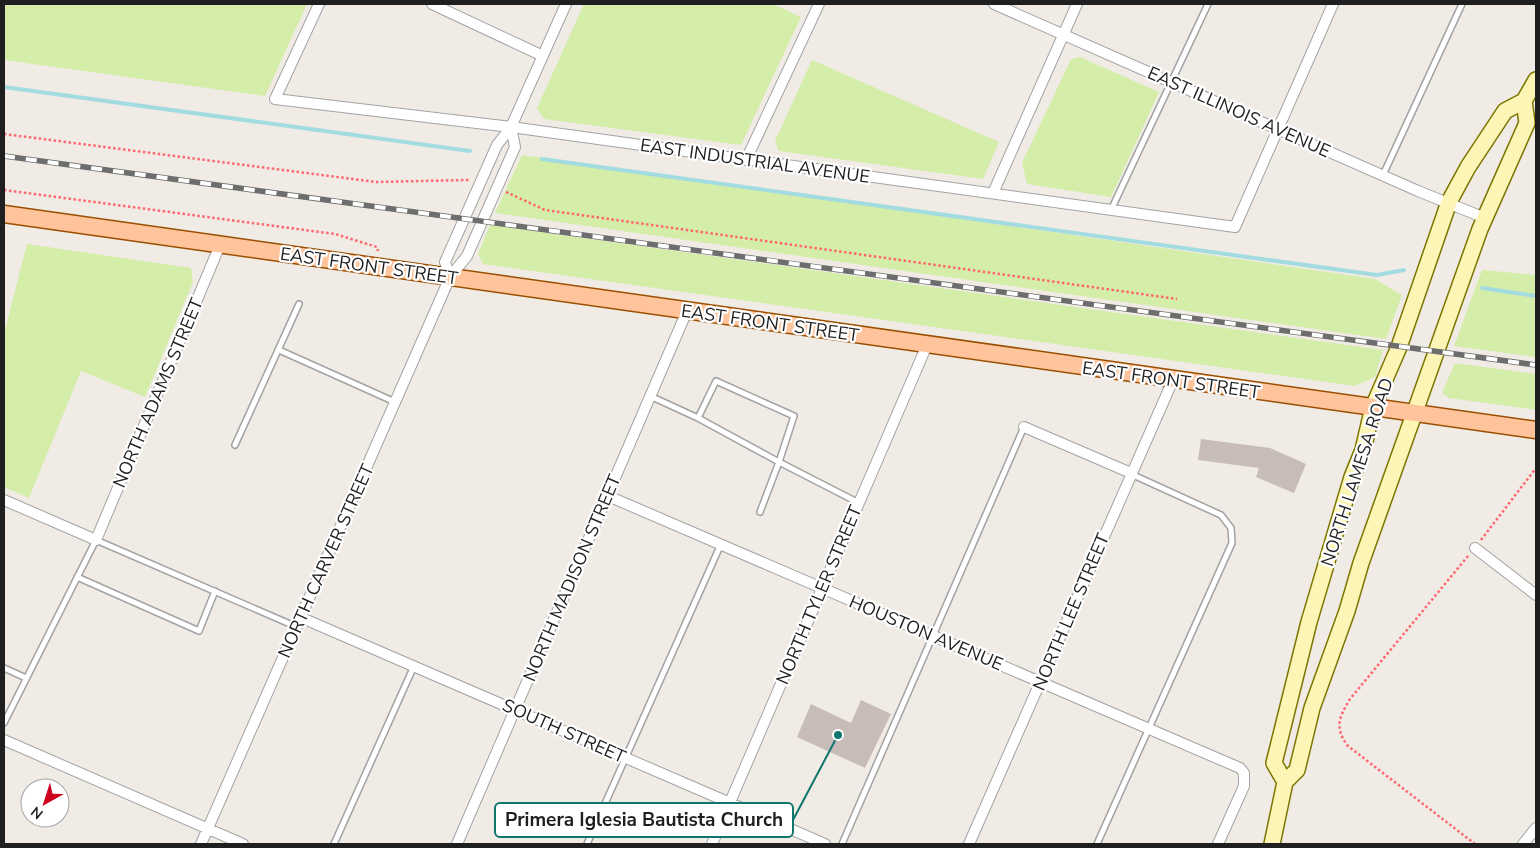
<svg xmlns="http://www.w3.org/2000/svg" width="1540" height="848" font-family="'Nunito Sans',sans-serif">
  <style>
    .grass { fill: #d4eda8 }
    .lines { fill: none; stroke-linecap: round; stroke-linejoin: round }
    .stream { stroke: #a3dce0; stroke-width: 4 }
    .building { fill: #c8bcb8 }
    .lane-casing { stroke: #a3a3a3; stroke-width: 8 }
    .street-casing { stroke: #a3a3a3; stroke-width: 12 }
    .secondary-casing { stroke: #7c7600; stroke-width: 18 }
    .primary-casing { stroke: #9a4f00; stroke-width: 19 }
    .path { stroke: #ff676f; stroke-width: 2.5; stroke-dasharray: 2.5 2.5; stroke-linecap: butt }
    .lane { stroke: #fff; stroke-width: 5 }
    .street { stroke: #fff; stroke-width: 10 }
    .secondary { stroke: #fdf5b6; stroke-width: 15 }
    .primary { stroke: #ffc49b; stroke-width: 16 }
    .rail-casing { stroke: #6d6d6d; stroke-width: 5.5 }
    .rail { stroke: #fff; stroke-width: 4; stroke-dasharray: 11; stroke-linecap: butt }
    .labels { text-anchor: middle; stroke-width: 4.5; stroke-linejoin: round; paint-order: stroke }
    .street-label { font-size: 18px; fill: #1f1f1f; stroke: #fff }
    .leader { fill: none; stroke: #0f766e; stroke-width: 2 }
    .callout-dot { fill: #0f766e; stroke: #fff; stroke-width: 2 }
    .callout { fill: #fff; stroke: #0f766e; stroke-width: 2 }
    .callout-label { font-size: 19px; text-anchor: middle; font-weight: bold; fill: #1f1f1f }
  </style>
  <rect width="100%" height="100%" fill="#f0ebe5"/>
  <path class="grass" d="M4,4h303l-42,92 -261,-36z
    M584,4h189l28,13 -60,128 -197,-26 -7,-11z
    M1080,57l79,35 -48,105 -84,-13 -5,-21 49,-104z
    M812,60l187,82 -16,37 -204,-28 -4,-10z
    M522,155l853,124 27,16 -16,44 -891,-126z
    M490,225l893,125 -8,27 -20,9 -872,-122 -5,-10z
    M27,244l164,24 2,14 -48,115 -64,-26 -52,127 -25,-11v-153z
    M1482,270l54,5v82l-82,-11z
    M1455,363l81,11v36l-87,-12 -7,-5z"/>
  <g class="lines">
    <path class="stream" d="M4,87l466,64
      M542,159l835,116 27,-5
      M1482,288l54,8"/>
  </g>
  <path class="building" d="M1201,439l69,9 36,16 -12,29 -38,-16 3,-9 -61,-8z
    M861,700l30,14 -26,54 -68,-31 14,-33 40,19z"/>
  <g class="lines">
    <g class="lane-casing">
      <path id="lane" d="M1383,175l79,-171
        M1111,210l97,-206
        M279,350l116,52
        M650,396l48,22 81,44 15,-46 -78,-35 -18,37
        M235,445l64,-141
        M760,512l19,-50 80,41
        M77,577l122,54 16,-40
        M4,668l22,10
        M4,723l92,-183 201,87
        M334,844l80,-178
        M587,844l134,-300
        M842,844l182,-417
        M1097,844l135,-301 -1,-15 -10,-13 -90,-41"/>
    </g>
    <g class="street-casing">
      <path id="street" d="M319,4l-44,95 236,28 724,100 98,-223
        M432,4l111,52
        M994,4l424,187 67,27
        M746,160l73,-156
        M993,193l84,-189
        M450,277l-5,-15 52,-117 14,-18 55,-123
        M1024,427l107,46
        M608,496l632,272 4,5v13l-26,58
        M4,500l92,40 124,-295
        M1475,548l61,47
        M302,618l523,226
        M4,740l239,104
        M201,844l249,-567 17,-21 48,-109 -4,-20
        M457,844l230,-533
        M712,844l215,-499
        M969,844l204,-464
        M1523,844l13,-16"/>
    </g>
    <g class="secondary-casing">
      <path id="secondary" d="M1285,782l-11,-19 35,-141 43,-145 11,-27 10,-43 26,-60 50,-145 19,-35 37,-56 19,-10 12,-21
        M1272,844l13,-62 12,-12 15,-62 35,-97 14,-48 119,-334 47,-106 -3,-22"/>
    </g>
    <g class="primary-casing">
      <path id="primary" d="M4,214l1532,216"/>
    </g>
    <path class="path" d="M4,134l372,48 93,-2
      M4,190l331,44 42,13 1,4
      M506,192l39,18 632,89
      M1481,540l55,-72
      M1468,556l-118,143c-11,18 -16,29 -2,47l127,98"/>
    <use href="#lane" class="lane"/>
    <use href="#street" class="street"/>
    <use href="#secondary" class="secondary"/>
    <use href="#primary" class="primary"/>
    <g class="rail-casing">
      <path id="rail" d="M4,156l1532,209"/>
    </g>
    <use href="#rail" class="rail"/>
  </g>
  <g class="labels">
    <g class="street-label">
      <text transform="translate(1239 112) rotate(24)" y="6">EAST ILLINOIS AVENUE</text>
      <text transform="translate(755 161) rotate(8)" y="6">EAST INDUSTRIAL AVENUE</text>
      <text transform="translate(369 266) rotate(8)" y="6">EAST FRONT STREET</text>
      <text transform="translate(770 323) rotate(8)" y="6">EAST FRONT STREET</text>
      <text transform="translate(1171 380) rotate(8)" y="6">EAST FRONT STREET</text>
      <text transform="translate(158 393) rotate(-67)" y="6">NORTH ADAMS STREET</text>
      <text transform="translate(1357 472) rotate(-72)" y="6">NORTH LAMESA ROAD</text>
      <text transform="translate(326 561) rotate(-66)" y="6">NORTH CARVER STREET</text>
      <text transform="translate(572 578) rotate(-67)" y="6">NORTH MADISON STREET</text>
      <text transform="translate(819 595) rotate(-67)" y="6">NORTH TYLER STREET</text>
      <text transform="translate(1071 612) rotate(-67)" y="6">NORTH LEE STREET</text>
      <text transform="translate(926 633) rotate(23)" y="6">HOUSTON AVENUE</text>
      <text transform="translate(564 731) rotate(24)" y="6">SOUTH STREET</text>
    </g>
  </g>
  <path class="leader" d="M838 735L793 820"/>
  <circle class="callout-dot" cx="838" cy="735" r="5"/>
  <rect class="callout" x="495" y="803" width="298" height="34" rx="5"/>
  <g class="callout-label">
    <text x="644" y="826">Primera Iglesia Bautista Church</text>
  </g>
  <rect width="1540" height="848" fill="none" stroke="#1f1f1f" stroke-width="10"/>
  <g transform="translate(45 803) rotate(219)"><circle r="24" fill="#ffffff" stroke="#a5a5a5"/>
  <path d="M0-4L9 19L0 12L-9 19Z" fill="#ce0020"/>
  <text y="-8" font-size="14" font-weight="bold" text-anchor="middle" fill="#1f1f1f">N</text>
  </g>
</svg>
